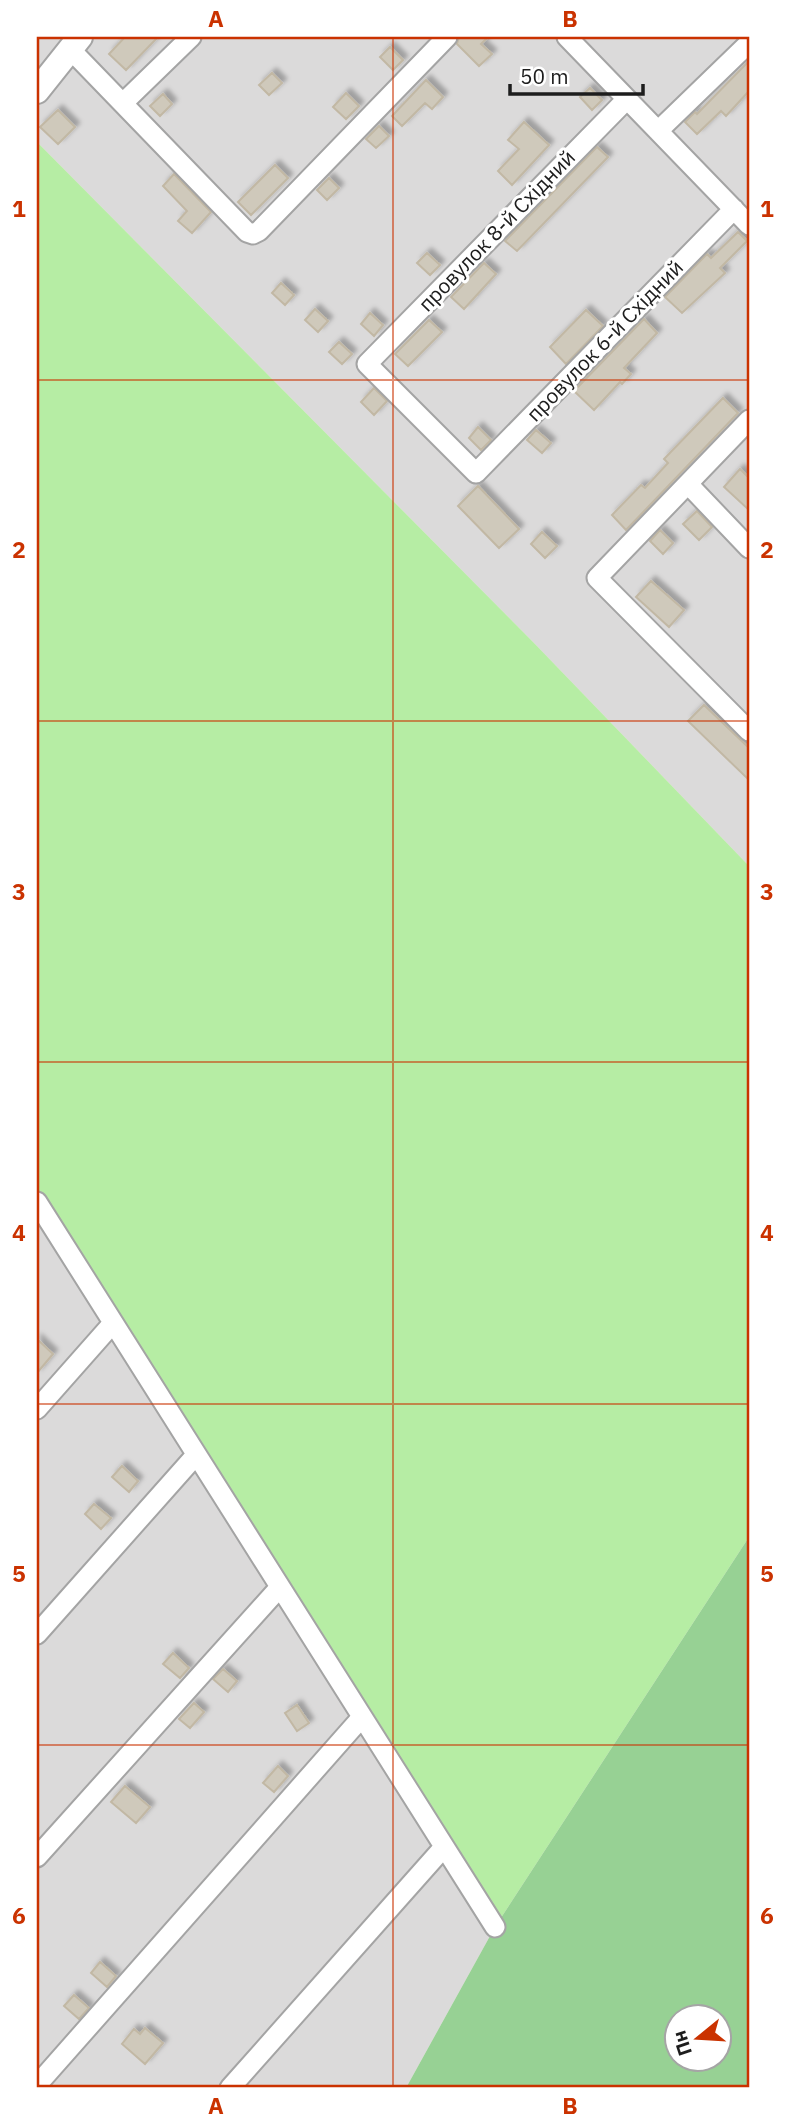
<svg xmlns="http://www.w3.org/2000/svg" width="786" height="2125" font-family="'IBM Plex Sans',sans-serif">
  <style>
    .residential { fill: #dbdada }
    .grass { fill: #b6eda4 }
    .forest { fill: #97d194; fill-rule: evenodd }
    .building { fill: #cfc9bb; stroke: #c2b8a4; stroke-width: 2; filter: url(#shadow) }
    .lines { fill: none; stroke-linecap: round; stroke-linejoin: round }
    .minor-casing { stroke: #a4a4a4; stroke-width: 23 }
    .tertiary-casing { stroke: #a4a4a4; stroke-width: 28 }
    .minor { stroke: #fff; stroke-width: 19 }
    .tertiary { stroke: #fff; stroke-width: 24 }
    .grid { fill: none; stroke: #ca3200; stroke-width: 2; stroke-opacity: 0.55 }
    .labels { text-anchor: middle; stroke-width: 6; stroke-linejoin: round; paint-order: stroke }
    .street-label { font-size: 21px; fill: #1d1d1d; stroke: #fff }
    .neatline { fill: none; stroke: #ca3200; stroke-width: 2.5 }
    .grid-label { font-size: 23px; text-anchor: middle; font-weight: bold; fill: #ca3200 }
  </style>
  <defs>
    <filter id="shadow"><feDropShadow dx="4.5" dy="-4.5" stdDeviation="2" flood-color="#0004"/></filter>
  </defs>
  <rect width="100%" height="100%" fill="#efeee2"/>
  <path class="residential" d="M37,37h712v829l-215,-223 -497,-501z
    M37,1203l458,724 -89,161h-369z"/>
  <path class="grass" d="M37,142l497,501 215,223v671l-254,390 -458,-724z"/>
  <path class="forest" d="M749,1537v551h-343l89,-161zM678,2016h42v42h-42z"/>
  <path class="building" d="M125,37h33l-32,33 -17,-16z
    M459,37h29l-7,7 11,10 -13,12 -22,-22z
    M390,47l13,13 -10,10 -13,-13z
    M749,61v30l-23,25 -5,-5 -24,23 -12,-12 10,-10 2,2z
    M272,73l10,10 -13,12 -10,-10z
    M426,80l17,17 -11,12 -7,-6 -23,23 -10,-10z
    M590,88l12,12 -10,10 -12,-13z
    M346,93l13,13 -13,13 -13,-12z
    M163,94l9,10 -12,12 -10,-10z
    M58,110l17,17 -17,17 -18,-17z
    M524,122l25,23 -37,40 -14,-14 21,-22 -11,-9z
    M379,126l10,10 -13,12 -10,-9z
    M597,147l11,10 -91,94 -12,-10z
    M275,165l13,13 -37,37 -13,-13z
    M174,174l37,38 -19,21 -14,-12 9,-10 -24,-25z
    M329,178l10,10 -12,12 -10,-10z
    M738,232l9,9 -27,27 5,5 -43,40 -17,-16 42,-43 4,4z
    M427,253l13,12 -10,10 -13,-12z
    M484,263l12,11 -32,35 -13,-12z
    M281,283l13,12 -9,10 -13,-12z
    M315,309l13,12 -10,11 -13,-12z
    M586,310l17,16 -37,38 -16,-17z
    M370,313l13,12 -9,11 -13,-12z
    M644,319l13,14 -33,35 7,6 -9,10 -2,-2 -26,28 -20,-19z
    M429,320l13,12 -34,34 -13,-12z
    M339,342l13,12 -10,10 -13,-12z
    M374,388l13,13 -13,14 -13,-13z
    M723,398l15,15 -112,117 -14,-15 29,-30 4,3 23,-25 -4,-4z
    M478,427l13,13 -10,10 -12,-12z
    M536,430l15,13 -9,10 -15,-13z
    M740,469l9,9v32l-25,-23z
    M478,486l41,43 -20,19 -41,-42z
    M697,511l15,16 -13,13 -16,-16z
    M660,530l13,13 -10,11 -13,-13z
    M542,532l15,14 -12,12 -14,-14z
    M651,581l33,29 -15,17 -33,-30z
    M704,705l45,43v32l-61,-59z
    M37,1339l16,15 -16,19z
    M122,1466l16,15 -9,11 -17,-15z
    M94,1504l17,14 -10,11 -16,-15z
    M173,1653l16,15 -9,10 -17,-14z
    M223,1669l14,12 -9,11 -15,-13z
    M194,1703l10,9 -14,16 -11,-9z
    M297,1705l12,18 -12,8 -12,-18z
    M278,1766l10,10 -14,16 -11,-9z
    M125,1786l25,21 -14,16 -25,-21z
    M100,1962l16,14 -9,11 -16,-14z
    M74,1995l15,13 -10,11 -15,-13z
    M145,2028l18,15 -18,21 -23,-20 12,-15 6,5z"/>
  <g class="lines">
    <g class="minor-casing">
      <path id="minor" d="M567,37l182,188
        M70,49l177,183 6,2 6,-3 188,-194
        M627,99l-260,265 109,109 258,-264
        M123,103l68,-66
        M658,131l91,-88
        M749,420l-152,158 152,153
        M688,484l61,64
        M37,1202l458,725
        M37,1409l76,-86
        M37,1634l159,-179
        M37,1857l243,-270
        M37,2085l325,-368
        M230,2088l214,-241"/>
    </g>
    <g class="tertiary-casing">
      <path id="tertiary" d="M37,91l43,-54"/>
    </g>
    <use href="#minor" class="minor"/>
    <use href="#tertiary" class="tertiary"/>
  </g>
  <path class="grid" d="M393,37v2051M37,380h712M37,721h712M37,1062h712M37,1404h712M37,1745h712"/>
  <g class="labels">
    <g class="street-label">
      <text transform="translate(497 231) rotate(-46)" y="7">провулок 8-й Східний</text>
      <text transform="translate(605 341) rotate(-46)" y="7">провулок 6-й Східний</text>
    </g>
  </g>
  <rect width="786" height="2125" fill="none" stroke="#ffffff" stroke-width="77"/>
  <g transform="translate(698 2038) rotate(252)"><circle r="33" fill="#ffffff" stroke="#a5a5a5" stroke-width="2"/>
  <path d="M0-5L12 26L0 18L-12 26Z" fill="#ca3200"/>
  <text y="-10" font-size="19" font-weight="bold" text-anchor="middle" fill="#1d1d1d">Пн</text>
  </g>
  <path d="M510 84v10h133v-10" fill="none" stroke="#1d1d1d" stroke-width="3.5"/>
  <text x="520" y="84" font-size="21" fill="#1d1d1d" stroke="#ffffff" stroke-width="5" paint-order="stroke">50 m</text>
  <rect x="38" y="38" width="710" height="2048" class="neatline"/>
  <g class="grid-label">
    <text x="216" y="27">A</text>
    <text x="570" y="27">B</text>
    <text x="19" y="217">1</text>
    <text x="767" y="217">1</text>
    <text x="19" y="558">2</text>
    <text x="767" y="558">2</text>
    <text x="19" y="900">3</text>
    <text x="767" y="900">3</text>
    <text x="19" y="1241">4</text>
    <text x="767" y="1241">4</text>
    <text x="19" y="1582">5</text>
    <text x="767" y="1582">5</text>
    <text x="19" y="1924">6</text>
    <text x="767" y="1924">6</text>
    <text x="216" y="2114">A</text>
    <text x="570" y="2114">B</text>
  </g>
</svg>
